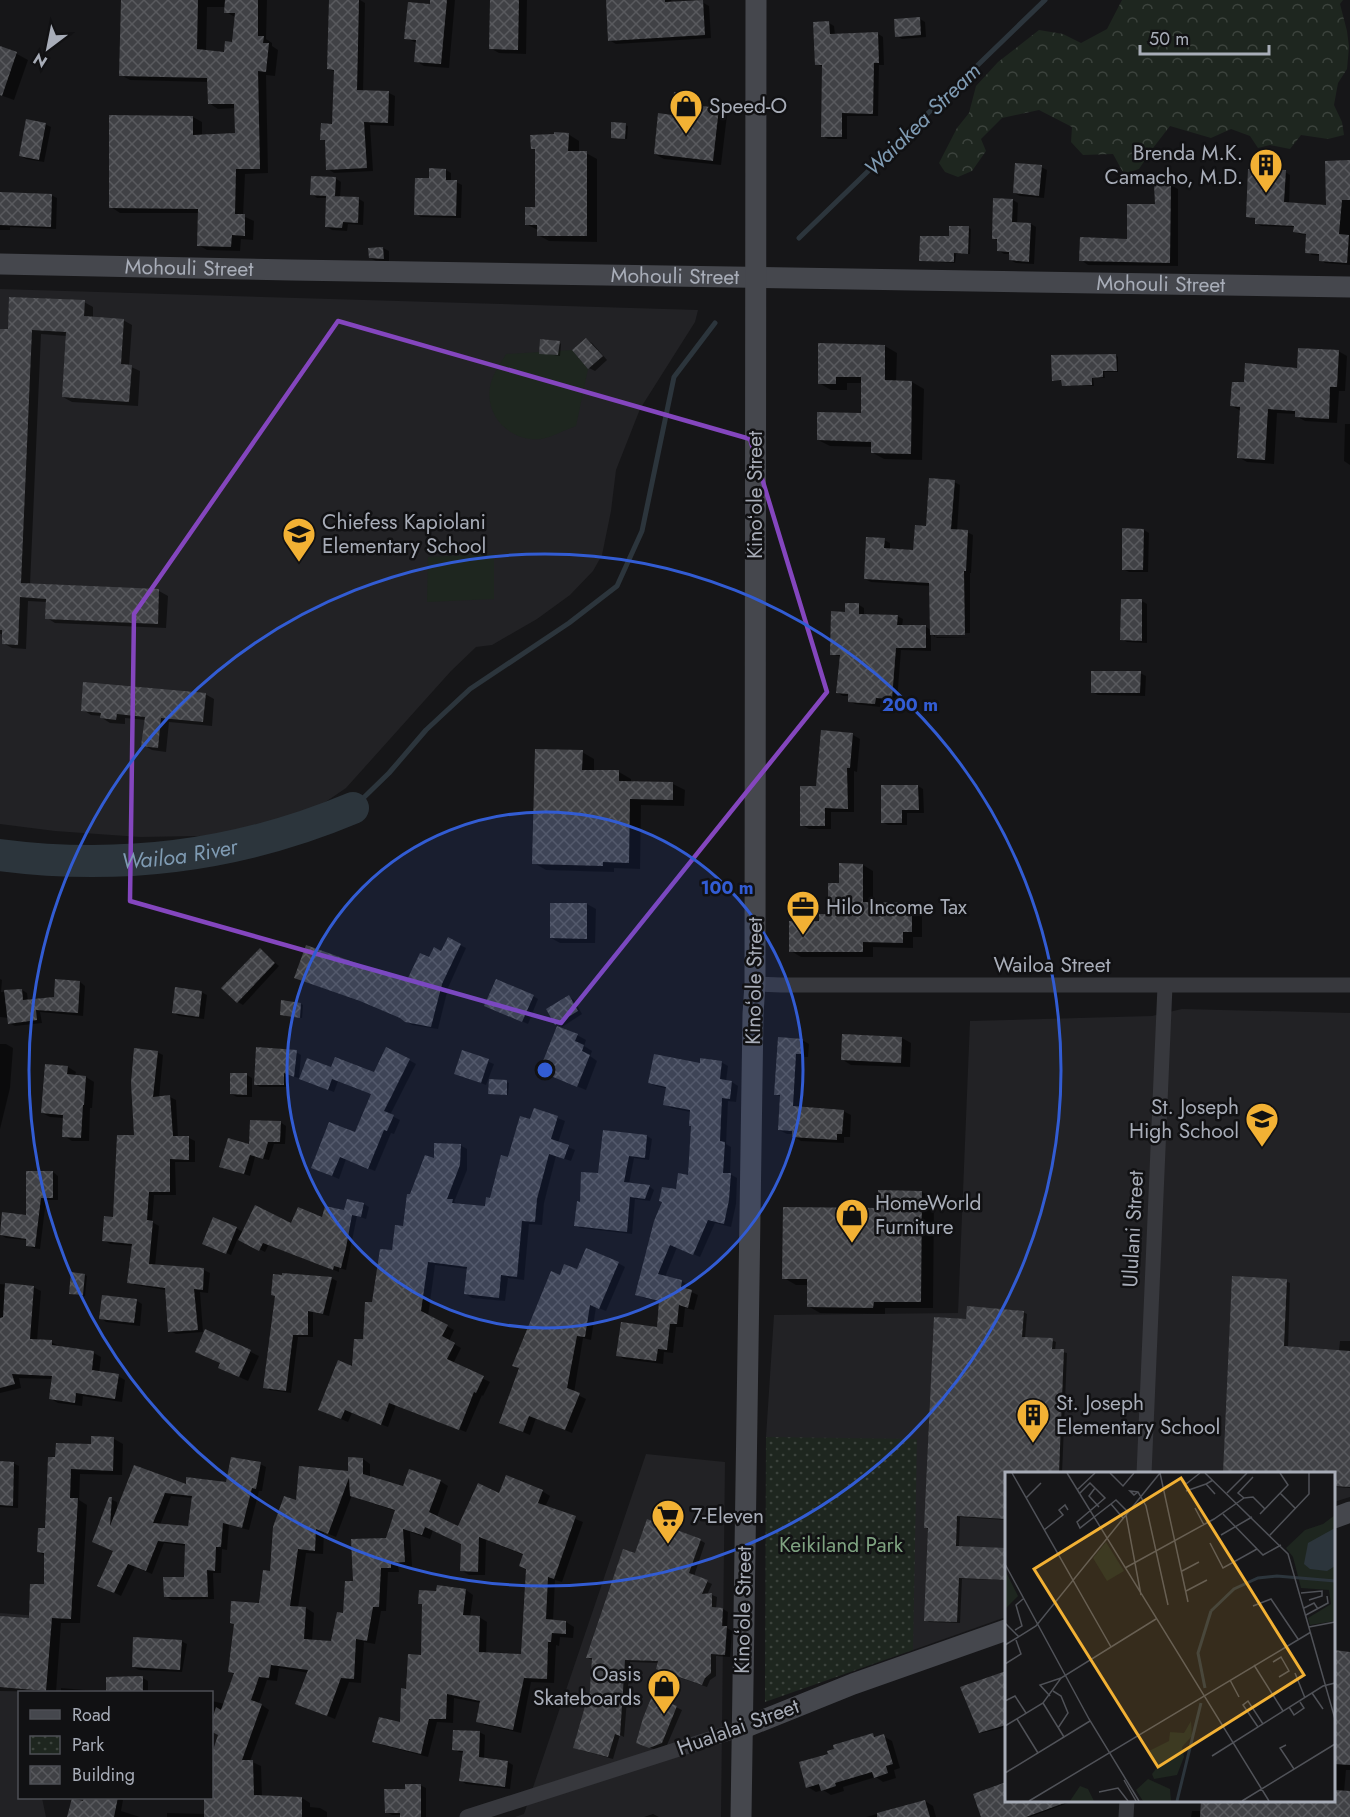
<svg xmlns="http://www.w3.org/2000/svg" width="1350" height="1817" font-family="Jost,sans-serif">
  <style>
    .built { fill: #222225 }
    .grass { fill: #1e261f }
    .forest { fill: url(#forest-crowns) }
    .park { fill: url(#park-dots) }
    .shadow { fill: #0007; fill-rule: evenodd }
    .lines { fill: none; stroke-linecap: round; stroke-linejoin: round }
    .stream { stroke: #2c353c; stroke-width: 5 }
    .river { stroke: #2c353c; stroke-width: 32 }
    .building { fill: url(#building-cross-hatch); fill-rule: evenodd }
    .street { stroke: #37383d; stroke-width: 15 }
    .secondary { stroke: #45474d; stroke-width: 21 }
    .marked { fill: none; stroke: #8446be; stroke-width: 4.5; stroke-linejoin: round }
    .ring { fill: none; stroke: #325cd3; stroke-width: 3 }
    .labels { text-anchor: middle; stroke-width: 5; stroke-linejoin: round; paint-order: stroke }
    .poi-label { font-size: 21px; fill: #a8adb8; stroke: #111113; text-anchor: start }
    .street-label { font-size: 21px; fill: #a8adb8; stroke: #111113 }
    .park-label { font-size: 21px; fill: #7fa381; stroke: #111113 }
    .water-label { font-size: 22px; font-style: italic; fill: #7f9bb3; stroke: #111113 }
    .inset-river { fill: none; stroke: #2c353c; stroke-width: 3 }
    .inset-road { fill: none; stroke: #505258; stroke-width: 1.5 }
    .view { fill: #f2b134; fill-opacity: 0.15; stroke: #f2b134; stroke-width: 3 }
    .inset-edge { fill: none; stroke: #a8adb8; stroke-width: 3 }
    .centre { fill: #325cd3; stroke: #111113; stroke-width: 3 }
    .ring-label { font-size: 18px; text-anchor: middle; font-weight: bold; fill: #325cd3; stroke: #111113; stroke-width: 5; stroke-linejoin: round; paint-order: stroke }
  </style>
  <defs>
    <pattern id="forest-crowns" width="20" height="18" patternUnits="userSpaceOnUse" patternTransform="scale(1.5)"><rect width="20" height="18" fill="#1e261f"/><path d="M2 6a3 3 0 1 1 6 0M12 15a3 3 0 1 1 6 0" fill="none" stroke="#3c433d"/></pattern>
    <pattern id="park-dots" width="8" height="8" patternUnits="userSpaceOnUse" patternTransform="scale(1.5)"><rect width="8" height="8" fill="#1e261f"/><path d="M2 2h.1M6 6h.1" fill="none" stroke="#3c433d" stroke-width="1.8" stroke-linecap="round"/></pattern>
    <pattern id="building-cross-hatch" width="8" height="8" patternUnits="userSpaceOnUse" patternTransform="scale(1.5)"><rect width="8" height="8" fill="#404145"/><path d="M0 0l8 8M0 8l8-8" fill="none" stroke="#595a5e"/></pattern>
  </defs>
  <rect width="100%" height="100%" fill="#161618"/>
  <path class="built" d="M0,289l698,21 -3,12 -55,87 -24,61 -5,41 -9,44 -9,16 -23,24 -33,24 -45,26 -16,2 -25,24 -105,117 -44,30 -47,17 -115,2 -85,-6 -55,-7z
    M1182,1009l168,4v484l-16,5v-28h-328v143l-93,33 -142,-213h-5l8,-122 184,-2 12,-292 182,-5z
    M646,1454l79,8 -4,355h-206l9,-3z
    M0,1613l39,3 -5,76h-14v106h22l4,19h-46z"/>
  <path class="grass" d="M572,350l16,19 -12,57c-12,4 -23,11 -35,13 -30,3 -56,-22 -51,-52 2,-13 10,-22 16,-33z
    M494,554v45l-67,3 1,-45z"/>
  <path class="forest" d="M1122,0h221l-3,4 7,27 2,16 -2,22 -9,14 -4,22 8,17 2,13 -16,4 -27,-4 -11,14 -20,-4 -12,3 -8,-12 -19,-7 -20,9 -41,-12 -17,22 -14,21 -15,5 -11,-20 -30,1 -12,-13 1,-15 -33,-17 -37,8 -21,21 5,12 -14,20 -14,6 -13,-5 -6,-9 18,-35 12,-15 7,-27 22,-24 41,-32 24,4 18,9 26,-14z"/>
  <path class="park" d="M766,1437l151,2 -4,211 -148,52z"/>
  <path class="shadow" d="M122,0h145l-1,39 6,4v3l6,4 -3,26 -9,-1 2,98 -23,1 -2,42 11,5 -1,19 -12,-1 -1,12 -33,-1 -9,-5 1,-32h-79l-9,-6v-90h82l9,5v14l34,-1v-27l-18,1 -9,-6v-21l-79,-2 -9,-5zM207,7h19v5l9,5 -2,27 -8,10 -19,-3z
    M331,0h29l5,3 -2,89 26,1 6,3 -1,30 -24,-1 3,46 -39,2 -6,-4 -2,-28 -5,-2 12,-14 2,-53 -6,-3z
    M432,0h23l-6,68 -25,-2 -8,-5 1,-18 -11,-5 25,-32z
    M491,0h36l-1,54 -27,-1 -9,-5z
    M608,0h63l1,4 30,-2 7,4 2,32 -95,6 -7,-4z
    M920,19l5,3 1,15 -24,2 -5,-3z
    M829,23l5,3 1,9 42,-2 6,4 1,28h-5l-1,51h-31v23h-19l-5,-3v-69l-7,-3z
    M0,48l17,6 11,6 -14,40 -14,-5z
    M694,96l8,5v7l16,2 9,5 -6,50 -57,-6 -9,-5 18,-38z
    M45,124l6,3 -7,35 -18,-3 -5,-3z
    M625,125l3,1 -1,13 -15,-2z
    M568,134l11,7v12h7l11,6v83l-48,-1 -11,-6v-5l-12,-6 11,-15v-59l-4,-2z
    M1350,162v103l-25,-2 -4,-3v-4l-9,-1 -5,-3 1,-17 -8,-1 -5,-2v-5l-34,-1 -5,-3v-4l-9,-3 38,-44 5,3 -1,29 38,3z
    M1041,167l6,3 -3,28 -24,-2 -6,-3z
    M446,170l5,3v9h5l6,3 -1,33 -40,-1 -5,-3 14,-34z
    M335,178l6,4 -1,16 19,1 5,3 -1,23 -15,-1 -1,7 -15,-1 -5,-3 1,-29h-11l-5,-4z
    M1171,185l7,4v77l-90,-1 -7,-5 47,-19z
    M0,194l51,1 6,3 -1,31 -46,-2v3h-10z
    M1013,200l5,3 -1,21h14l5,3 -2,37 -18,-1 -6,-3 1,-6h-7l-6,-4 1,-9 -6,-3z
    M969,228l2,1 -1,25h-14l-1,9 -35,-2 30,-23z
    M383,248l6,3v10h-13l-6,-3z
    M84,302l9,5v11l30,2 9,5 -3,41 11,5 -2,35 -66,-4 -9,-5 4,-61 -26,-2 -11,251 129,6 9,5 -2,32 -111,-5 -8,-5v-16l-19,-1 -2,48 -14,-1 -9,-5v-9h-3v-269l9,-34z
    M587,340l5,3 15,17 -12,11 -6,-3z
    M559,342l2,2 -1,12 -20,-3z
    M885,346l12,7 -1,29h16l12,7 -2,71 -38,-1 -11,-6v-6l-43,-1 -12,-6 45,-26v-31h-16v7h-16l-12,-7z
    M1338,351l9,5 -2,35h-6l-2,32 -32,-2 -9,-5v-2l-19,-1 -3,51 -27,-2 -9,-5 3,-46 -9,-5 13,-22 53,-15z
    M1116,355l2,2v15h-14l1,6h-12l1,8h-29l-2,-1v-4l-10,-1z
    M1345,424h5v41l-6,-4z
    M954,482l6,3 -3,46 10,1 6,3 -2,38h-1v60l-35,1v3h35l-33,1 -6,-4v17l-30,-1 -4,51 -16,-1 -1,7 -25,-3 -6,-3 1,-5h-7l-5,-3 3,-36 -9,-3 15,-41 12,-8 5,3v7l33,1 6,3 -1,7 24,1 5,3v-44l-60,-4 -6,-3 19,-39 6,3v7l24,1z
    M1144,530l5,3 -1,39h-19l-6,-3z
    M1123,600l19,1 5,3v39l-20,-1 -5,-3z
    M1140,673l6,3 -1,20 -47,-1 -6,-3z
    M205,694l9,5 -2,27 -43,-4 -3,30 -14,-2 -9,-5 3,-25 -21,-2v6l-15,-1 -8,-5v-2l-11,-1 -8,-5z
    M823,732l30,3 7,4 -3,33 -3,-1v41h-23v17h-22l-7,-4 16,-38z
    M582,752l12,7v12l25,1 12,7v4l42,1 12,6 -1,16 -43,-1 -1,64 -26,-1v4l-68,-2 -12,-7z
    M918,786l5,3 1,24h-17v12h-19l-6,-3z
    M863,865l10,6v32l39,1 10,6v27h-9v11l-40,-1v10h-72l-10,-6 39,-36 10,-30z
    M587,904l9,5 -1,34h-35l-9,-5z
    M460,945l6,3 -18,40 -10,41 -26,-4 -9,-7 -35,-15 -72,-25 89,-3 22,7 23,-23z
    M260,950l19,16 -36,39 -5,-3z
    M0,979l2,1 -1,12 21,-2 5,3 1,8 27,-3 25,-16 5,4 -2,30 -43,-4 2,11 -27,3 -6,-3v-5l-9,-1z
    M201,992l6,3 -3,24 -25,-3 -5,-3z
    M533,996l5,3 -10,25 -36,-16z
    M569,997l5,3 8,14 -20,13 -6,-4z
    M301,1004l2,1 -1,13 -21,-3z
    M577,1035l9,5 -2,6 8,5 -2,5 7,5 -11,29 -46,-19z
    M844,1035l58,3 9,5 -1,24 -59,-2 -8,-5z
    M802,1040l7,4 -1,13h-5l-3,51 43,3 8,4 -1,22h-6v6l-43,-2 -8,-5 1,-2h-7l-8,-4 2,-33 -6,-3z
    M0,1044h6l7,4 -3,40 -10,41z
    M157,1052l6,3 -4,43 11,-1 6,3 2,38h11l6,3v21h-20l1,33h-22l-2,27 7,4 -4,40 49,4 6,3 -2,20 -8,-1 3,40 -27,2 -6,-3 -4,-41 -31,-5 -6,-3 5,-36 -24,-2 -6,-4 10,-21z
    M296,1052l5,3 -2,23 -11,-3 1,12h-29l-5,-3z
    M463,1052l31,12 -8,21 -31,-12z
    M409,1060l7,4 -26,51 10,5 -6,14 -3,-1 -16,38 -29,-12 -7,20 -26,-11 43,-35 16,-39 -34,-13 -4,11 -27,-10 25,-13 43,5z
    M721,1062l7,4 -2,15 6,1 6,4 -2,16 -8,-1 -2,43 5,3 -1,27 7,4 -1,26 -5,23 -16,-4 -15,34 -23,-10 -12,30 17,4 6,4 -1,5 11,5 -4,15 -9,-2 -2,19h-7l-3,26 -9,-1 -1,12 -39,-5 -6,-4 41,-26 2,-27 -17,-4 -7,-4 40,-103 13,-15 2,-50 -1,-14 -20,-4 -6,-4 3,-15 -12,-3 -6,-3 51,-18z
    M68,1067l8,5 -1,4 11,1 8,5 -2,26h-2l-1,33h-17l-8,-5v-18l-14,-1 -8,-4z
    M247,1075l5,3v19h-15l-6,-3z
    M507,1082l2,1 -1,12 -18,-2z
    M535,1109l30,12 -7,22 17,7 -4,11 -15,-5 -12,47 -2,22 -13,-1 -5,56 -16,-2 -3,23 -33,-3 -6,-4 2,-25 -33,-4 -7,51 26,14 -5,11 12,7 -8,16 37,18 -7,14 -1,-1 -16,37 -70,-27 -8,22 -36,-14 -4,9 -21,-9 26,-45 11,-27 10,-37 20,-53 11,-23 6,-32 24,-36 25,-15 7,4v21l-13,32 6,3 27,3 22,-49 22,-38z
    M280,1122l6,4 -1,18h-11l-5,16 -14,-3 -5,19 -29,-10 30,-20z
    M647,1136l5,3 -3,21 -15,-2 -5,26 21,3 4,3 -4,11 -15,-2 -3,35 -51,-6 -5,-2 24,-51z
    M53,1172l5,4v24h-12l-6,49 -7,-1 -6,-3v-5l-21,-2 -5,-3 26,-18z
    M880,1192h42l12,7 -1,109h-48v6l-65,-1 -12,-7v-21h-12l-12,-7 95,-68z
    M364,1204l5,3 -3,12 -9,-3 -11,54 -7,-2v4l-70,-28 -4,8 -27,-14 -7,17 -22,-9 27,-18 7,4 49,-7 54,-14z
    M618,1263l7,4 -19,44 -10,-4 -5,33 -8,-2 -9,55 12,6 -14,34 -36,-15 -6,17 -29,-12 19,-54 -6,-3 47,-89 17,-6z
    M85,1275l2,1 -2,20 -15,-3z
    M331,1278l6,3 -8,35 -16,-4v25h-15l-7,56 -21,-3 -6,-3 12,-91z
    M1234,1278l52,3 4,2 -2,65 51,3 1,-10h10v147l-16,-1v-13h-109z
    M0,1284l33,3 8,4 -4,50 14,1 8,4v2l35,5 7,4 -2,16 19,3 7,4 -3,22 -39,-6 -1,10 -24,-3 -7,-4 2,-20 -34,-1 2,10 -21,5z
    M137,1301l5,3 -2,22 -34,-4 -5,-4z
    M1023,1312l4,2 -2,24 27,2 4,2 -1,8 12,3 -5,121h-56v46l-46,-3 -1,30 47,3v30l-44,-1 -2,44 -31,-1 -3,-2 3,-91 -3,-1 42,-208z
    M206,1331l53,25 -11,25 -20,-9z
    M114,1439l9,5 -1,31 -42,-1 -1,26 8,5 -7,118h-19l-5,69 -56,-1v-74l31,3 14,-34 1,-30 -7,-4 7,-22 11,-72z
    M363,1459l7,5v14l34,10 36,-7 8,5 -11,31 22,11 41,-33 42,-4 8,5 -5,11 38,15 -21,60 -7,-2 -2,41 13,1 8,5 -1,11 -13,-1 -1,9 -3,-1 -2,38 -23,-1 -10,51 -36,-8 -8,-4 4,-18 -27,-5 -1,25 -16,-1 -9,35 -46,-12 -8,-4 27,-17 7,-34 14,-34 2,-51 -4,-2 46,-13 7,5 -3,22h9l8,5 -1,32 36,1 5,-86 -3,-14 -38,-15 -1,35h-16l-8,-5 1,-26 -29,-14 -3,9 -20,-7 2,34h-14l1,6h-11l-2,39h-5l-6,33 -11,-2 -3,41 -12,-1 -14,37 -30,-12 4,-34 -30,-5 -2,13 -10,-1 -8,23 10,7 -19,51 11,5 1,31 40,1 8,5v4l10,1 7,4v5h-160v-4l38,1 7,-16v-41l7,-22 -7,-4v-30l13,3 10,-29 -6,-4 31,-66 38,-103 52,-29zM352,1495l7,4 37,12 -9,29 -32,43 -11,32 -11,28 -21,-2 2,-28 -8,-5h-8l8,-55 17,1 1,-22 12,5z
    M0,1463h13l6,3 -1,42 -18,-1z
    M260,1464l6,3 -4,24h-3l-10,39 -20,-5 -2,25 -5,-1 -1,24h-8l1,26 -42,1 -7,-4 21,-18 1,-32 -23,-3 -12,31 -17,-7 -14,29 -16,-8 10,-37 -22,-9 17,-43 7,3v10l18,-45 52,19 40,-2zM171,1496l22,2 -3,30 -30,-3z
    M700,1540l5,3 -11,33 18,8 -5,11h5l5,2 -1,12h7l5,3 -1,16 5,3 -2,26 -14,-1v20l-6,4 -3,7 -44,-15 -6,-3 2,-6 -29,-1 -6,75 -4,-2 -7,24 -33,-9 11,-44 3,-45 -6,-3 48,-103z
    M181,1641l6,3 -5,28 -43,-2 -6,-3z
    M1334,1652l16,1v117h-4l-2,22 6,1v24h-159l1,-6h10l132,-11z
    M1006,1672v55l-24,6 -2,-1 -18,-44z
    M107,1678h36l5,3v11h-87v-4l47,4z
    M676,1707l6,3 -15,35 -11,5 -13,-5z
    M479,1732l6,3 -1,24 24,3 5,3 -3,24 -44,-5 -5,-3 3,-28 -5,-1 -5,-3z
    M873,1735l5,3 5,-2 9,5 8,27 -6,2 2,8 -13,4 -7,-5 -33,10 1,4 -13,4 -8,-5 -7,2 -8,-5 22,-32z
    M1006,1784v16h70l-46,17h-48l-7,-22z
    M420,1785l6,3v29h-24v-2h-10l-6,-3 20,-22z
    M85,1798h34l4,2 -2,11 19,6h-71l16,-14z
    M925,1801l8,5 3,11h-70z
    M653,1814l6,3h-15z"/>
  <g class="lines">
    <path class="stream" d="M799,238l246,-238
      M353,808l36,-35 37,-43 44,-41 99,-66 48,-37 25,-55 32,-154 41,-54"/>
    <path class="river" id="s1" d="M0,855c123,16 239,1 353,-47"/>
  </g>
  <path class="building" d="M121,0h77l-1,49 27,3 1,-11 7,1 3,-29h-11l1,-13h33v36h6l-1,7h6l-3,29 -8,-1 2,98h-24l-1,45h10v22l-13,-1 -1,12 -34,-1 1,-37 -89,-1v-93l84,1v19l42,-2 -1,-29h-26l-1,-26 -88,-2z
    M329,0h30l-2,90 32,1 -1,32 -24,-1 3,46 -41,2 -1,-30h-5l1,-17 11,1 2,-54 -7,-1z
    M430,0h17l-6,64 -27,-2 2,-22 -12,-1 4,-37 22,2z
    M490,0h29l-1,50 -29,-1z
    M606,0h59v2l38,-2 2,35 -97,6z
    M920,17l1,18 -26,2 -1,-18z
    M829,21l1,13 48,-2 1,31h-5l-1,51 -31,-1v24h-21l1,-72h-7l-2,-43z
    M0,46l17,6 -15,44 -2,-1z
    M674,92l20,3 -1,10 26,3 -6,53 -59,-7 4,-41 14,2z
    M26,119l20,4 -7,37 -20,-4z
    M611,122l15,1 -1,16 -14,-1z
    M554,132l15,1 -1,18h19v85h-50v-11h-12v-18h10v-58h-4l-1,-14 24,-1z
    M1350,160v40h-8l-3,34 10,1 -2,28 -28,-2v-7l-14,-1 1,-19 -13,-2 1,-6 -39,-2v-6l-9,-1 2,-48 38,1 -2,32 42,3 -1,-44z
    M1015,163l27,2 -3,31 -26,-3z
    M429,168l17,1v11h11l-1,36 -42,-1 1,-37h14z
    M311,176l25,1 -1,19h-6l30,1 -1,26 -15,-1 -1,6 -17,-1 1,-31 -16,-1z
    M1171,183l-1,80 -91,-2 1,-24 47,2v-35h28l-1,-20z
    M0,192l52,2 -1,33 -51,-2z
    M993,198l20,1 -1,23 19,1 -2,39 -20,-2v-8l-12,-1v-12h-5z
    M949,226h20l-1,28 -14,-1v9l-35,-1 1,-25h29z
    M383,247l1,12 -15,-1 -1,-10z
    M9,297l76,3 -1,16 40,3 -3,45 11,1 -3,37 -67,-5 4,-65 -34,-2 -11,253 138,6 -1,35 -113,-5 1,-20 -26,-2 -2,48 -16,-1v-14h-2v-301h8z
    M586,338l17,18 -15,13 -16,-19z
    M540,339l20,2 -2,14 -19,-1z
    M818,343l67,2v35l27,1 -1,73 -40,-1v-11l-54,-2v-28l44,1v-36h-25v7h-18z
    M1298,348l41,2 -2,37h-7l-1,32 -34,-2v-6l-27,-2 -3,51 -28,-2 3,-51 -10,-1 2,-24h12l1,-19 52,5z
    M1116,354l1,17h-14v6l-11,1v7l-30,1 -1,-6 -9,1 -1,-26z
    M929,478l26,2 -4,49 17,1 -2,41h-2l1,64h-35l-1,-52 -65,-4 2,-42 19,1 -1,10 29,2 2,-25 11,1z
    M1122,528l22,1 -1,41h-21z
    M1121,599h21v42l-22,-1z
    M845,603h14v11l39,1 -1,10h29v23h-30l-4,51 -16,-1 -1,6 -27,-2v-8l-12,-1 4,-38h-10l1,-44 14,1z
    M1091,671h50l-1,22h-49z
    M83,682l123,11 -3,29 -42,-4 -3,30 -17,-2 4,-29 -28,-3 -1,6 -16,-2 1,-5 -20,-2z
    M821,730l32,3 -3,35h-3l1,41 -23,-1v18h-25v-40h16z
    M535,749l48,1 -1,20h37v11l54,1v18l-43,-1 -1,64 -26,-1v4l-71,-2z
    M881,785h37l1,25h-17v13h-21z
    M839,863l24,1v38l49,1v29h-9v11l-40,-1v10h-74v-31h30v-7h9v-31h11z
    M550,903h37v36l-37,-1z
    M448,937l13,7 -19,40 -11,43 -26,-5 -5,-4 -40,-17 -66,-23 12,-33 78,28 1,-2 22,9 13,-27 9,4 5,-10 7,4z
    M260,948l15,15 -38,40 -16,-15z
    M55,979l25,2 -2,32 -42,-3 1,10 -29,4 -4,-34 18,-1 1,11 31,-3z
    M496,979l38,16 -12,27 -38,-16z
    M175,987l27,4 -3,26 -27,-4z
    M569,995l9,16 -23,14 -9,-16z
    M281,1000l20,3 -1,15 -20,-3z
    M557,1026l21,8 -3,7 9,4 -2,6 8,4 -13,32 -38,-16z
    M842,1034l60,3 -1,26 -60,-3z
    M778,1037l25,2 -2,15h-5l-3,52 51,4 -2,24h-5v6l-45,-3v-6l-14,-1 2,-35h-6z
    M256,1047l41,3 -3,27 -10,-4v12h-30z
    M386,1047l24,12 -26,52 10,4 -7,16 -3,-1 -16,39 -28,-12 -8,19 -21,-8 18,-46 26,10 16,-38 -39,-15 -4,11 -29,-11 8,-21 24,9 4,-10 39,15z
    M134,1048l24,3 -5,46 17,-2 3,41h16v24l-19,-1v33h-21l-2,28 6,1 -4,43 55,4 -1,22 -9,-1 4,41 -30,2 -3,-44 -38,-5 5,-39 -30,-3 2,-25 9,1 4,-82h17l-3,-52z
    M462,1050l27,9 -8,24 -27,-9z
    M654,1054l46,9v-5l22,3 -2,18 12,2 -2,18 -8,-1 -2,43 5,1 -2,31h8l-2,27 -5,24 -16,-4 -15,35 -23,-10 -12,29 24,6 -1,7 11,3 -4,18 -9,-3 -2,19h-7l-3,26 -9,-1 -2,12 -40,-5 5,-34 36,5 2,-26 -24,-6 19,-74 8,-19 -3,-1 3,-14 14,2 2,-16 10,2 3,-49h-2l1,-16 -27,-5 3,-18 -18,-4z
    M45,1064l23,2 -1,8 19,2 -2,29h-1l-2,33 -19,-1 1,-22 -22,-2z
    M230,1073h17v22l-17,-1z
    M489,1079l18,1v15l-19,-1z
    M534,1108l24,8 -7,23 18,6 -5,14 -15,-5 -12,45 -2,23 -13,-1 -5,56 -16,-2 -2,23 -35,-4 3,-27 -39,-5 -7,49 27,14 -6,11 13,7 -8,16 37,17 -8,17 -2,-1 -15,38 -70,-27 -8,22 -36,-15 -4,9 -23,-9 20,-50 14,6 2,-27h9l2,-37h7l8,-53 12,1 3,-25 8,1 4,-32h3l15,-39 9,3v-15l27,1 -1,21 -13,34h6l-1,4 33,3 1,-9 4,1 11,-43 7,2 12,-41 10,3z
    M250,1120l31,1 -1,21h-12l-5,17 -13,-4 -6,19 -25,-7 9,-29 21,6z
    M603,1130l44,5 -2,23 -16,-2 -5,26 26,3 -5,14 -15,-2 -3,35 -53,-6 3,-25 3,1 1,-30 17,1z
    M26,1171h27v27h-12l-6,49 -9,-1v-7l-26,-4 2,-23 24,3z
    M878,1190l44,1 -1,111h-47l-1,6 -66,-1v-28h-25l1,-72 95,1z
    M347,1199l17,4 -3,14 -9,-2 -6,33 -5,20 -7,-2 -1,4 -70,-27 -4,8 -21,-11 17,-35 36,18 7,-16 24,10 3,-11 19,4z
    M213,1217l24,10 -11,27 -24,-10z
    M586,1248l33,14 -20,47 -9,-4 -5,32 -8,-1 -10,52 13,5 -15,37 -36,-14 -6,16 -24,-9 20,-55 -7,-2 39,-95 9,4 4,-11 13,5z
    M71,1272l14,2 -2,21 -14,-1z
    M282,1273l50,4 -9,37 -15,-3v24h-15l-7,56 -23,-3 12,-92 -4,-1 2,-21 9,1z
    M1232,1276l55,3 -3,67 66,5v136l-16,-1v-13h-111z
    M5,1283l29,3 -4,53 22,1v5l42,6 -2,19 27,4 -4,25 -39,-6 -1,10 -26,-4 3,-23 -40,-2 3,10 -15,4v-70l3,-1z
    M102,1295l35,4 -3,24 -35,-4z
    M967,1306l57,5 -2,26 31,1 -1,11h12l-5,124h-53v46l-49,-3 -1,30 50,2v32l-47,-2 -2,44 -33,-1 4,-93h-4l10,-211 32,2z
    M205,1329l46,21 -12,27 -21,-9 2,-5 -25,-11z
    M91,1436l23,1 -1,34 -42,-2 -1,29h8l-7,121 -19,-1 -6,73 -46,-4v-71l29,2 1,-34h14v-31l-7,-1 1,-24h7l3,-71h7l1,-14 35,1z
    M231,1457l30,5 -5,27 -4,-1 -10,40 -19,-5 -2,24h-5l-1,24 -8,-1 1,27h-44l-1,-20h21l1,-33 -27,-3 -12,30 -18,-7 -14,29 -17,-7 16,-35 -21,-9 17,-45h3l-2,29 24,-61 52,19v-7l40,5zM165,1493l27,3 -4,30 -35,-3z
    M348,1457l15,1v16l40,12 6,-17 32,11 -12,32 29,14 20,-43 21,10 7,-18 37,15 -5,13 38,13 -22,63 -6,-2 -2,42 20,2v13l-14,-1 -1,9h-3l-1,37 -23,-1 -11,52 -37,-8 4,-21 -33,-7 -1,25h-17l-8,35 -49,-12 7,-25 21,5 1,-34 5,1 2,-35 13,1 1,-51h-4l1,-14 17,1 1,-6 29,4 -3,26 17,1 -1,36 42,2 5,-85 -7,-3 4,-12 -44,-17 -1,35 -18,-1 1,-27 -36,-17 -3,8 -19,-6 2,33 -14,1v5h-10l-2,39h-6l-6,34 -11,-2 -2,40 -13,-1 -14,38 -32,-12 13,-34 -37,-5 -2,13 -10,-1 -8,23 11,4 -20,56h11l1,35 48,2v20h-98v-20h8v-44l6,-18 -6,-3v-13l4,-12 5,3 13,-37 -6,-1 6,-48 -4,-1 1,-22 28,2 4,-33 7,1 3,-44 11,-31 12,4 3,-34 49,5zM349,1478l1,18 45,14 -9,28 -35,1 2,42h-8l-2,32 -6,-1 -6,29 -27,-2 2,-32 -16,-1 8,-57 17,2 1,-22 12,5z
    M0,1461l14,1 -1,44 -13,-1z
    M647,1519l54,20 -12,34 19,7 -6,14 10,-1v14l11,1 -1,18h5l-2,29 -14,-1v19l-6,5 -3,7 -46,-16 2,-8 -33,-1 -5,76 -5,-2 -7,23 -35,-9 13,-45 3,1 3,-46h-6l37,-109 12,4z
    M133,1637l49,3 -2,30 -48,-3z
    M1334,1650l16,2v113l-16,-1z
    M1006,1671v54l-27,8 -19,-46z
    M143,1676v16h-37v-15z
    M652,1696l25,10 -15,37 -13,5 -13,-5 7,-25z
    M453,1730l27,1 -1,26 29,4 -3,26 -46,-6 4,-30 -11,-1z
    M873,1733l1,4 10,-3 9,30 -7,2 2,7 -14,5 -2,-6 -37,11 1,3 -15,5 -2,-7 -13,4 -7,-26 29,-8 -1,-3 7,-2 -1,-4z
    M1006,1782v18h60l1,2 -41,15h-45l-8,-23z
    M405,1784h16v33h-21v-4h-15l-1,-24h21z
    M1334,1790l16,1v26h-150l1,-17h133z
    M84,1797h34l-4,20h-47l5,-19 11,3z
    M925,1800l5,17h-53v-4z"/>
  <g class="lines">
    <path class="street" d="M755,984l26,1h569
      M1144,1474l21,-488
      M467,1817l274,-88
      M1126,1817l1,-17"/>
    <g class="secondary">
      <path id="s2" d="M0,264l292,6 1058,17"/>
      <path d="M1334,1518l16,-6"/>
      <path d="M741,1729l112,-45 153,-54"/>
      <path d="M741,1817l12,-803 2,-30 1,-984"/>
    </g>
  </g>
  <path class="marked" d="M338,321l412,118 77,253 -266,331 -431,-122 4,-287z"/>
  <circle cx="545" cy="1070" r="258" fill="#325cd3" fill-opacity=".12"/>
  <g class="ring">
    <circle cx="545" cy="1070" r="258"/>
    <circle cx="545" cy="1070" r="516"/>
  </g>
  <defs>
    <g id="shop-pin" transform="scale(1.725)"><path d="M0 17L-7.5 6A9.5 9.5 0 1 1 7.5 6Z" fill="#f2b134" stroke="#111113"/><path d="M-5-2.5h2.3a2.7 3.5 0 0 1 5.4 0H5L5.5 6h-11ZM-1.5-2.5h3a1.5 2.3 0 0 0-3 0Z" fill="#111"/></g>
    <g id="building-pin" transform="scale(1.725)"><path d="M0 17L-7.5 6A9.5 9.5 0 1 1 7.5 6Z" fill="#f2b134" stroke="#111113"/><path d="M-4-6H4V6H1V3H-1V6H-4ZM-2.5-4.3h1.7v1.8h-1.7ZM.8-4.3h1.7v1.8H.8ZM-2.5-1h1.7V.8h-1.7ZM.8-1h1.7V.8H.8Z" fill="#111"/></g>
    <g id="school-pin" transform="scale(1.725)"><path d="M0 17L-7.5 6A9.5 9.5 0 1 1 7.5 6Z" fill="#f2b134" stroke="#111113"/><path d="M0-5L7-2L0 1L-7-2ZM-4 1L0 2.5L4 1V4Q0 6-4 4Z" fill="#111"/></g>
    <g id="office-pin" transform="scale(1.725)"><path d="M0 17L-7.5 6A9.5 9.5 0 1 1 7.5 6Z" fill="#f2b134" stroke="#111113"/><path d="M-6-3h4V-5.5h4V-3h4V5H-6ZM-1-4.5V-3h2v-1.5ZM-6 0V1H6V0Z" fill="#111"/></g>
    <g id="supermarket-pin" transform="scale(1.725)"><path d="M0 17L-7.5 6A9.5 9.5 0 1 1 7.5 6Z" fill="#f2b134" stroke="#111113"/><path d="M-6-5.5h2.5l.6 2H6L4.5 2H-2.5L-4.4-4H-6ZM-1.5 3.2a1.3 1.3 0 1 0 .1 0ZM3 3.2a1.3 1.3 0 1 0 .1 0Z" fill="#111"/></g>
  </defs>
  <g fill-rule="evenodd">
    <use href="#shop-pin" x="686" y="106"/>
    <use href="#building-pin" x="1266" y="165"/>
    <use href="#school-pin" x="299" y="534"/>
    <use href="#office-pin" x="803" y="907"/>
    <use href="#school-pin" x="1262" y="1119"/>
    <use href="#shop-pin" x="852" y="1215"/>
    <use href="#building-pin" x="1033" y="1415"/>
    <use href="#supermarket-pin" x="668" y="1516"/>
    <use href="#shop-pin" x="664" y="1686"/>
  </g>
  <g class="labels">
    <g class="poi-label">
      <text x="709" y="113">Speed-O</text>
      <text x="1243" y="160" text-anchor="end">Brenda M.K.<tspan x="1243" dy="24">Camacho, M.D.</tspan></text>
      <text x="322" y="529">Chiefess Kapiolani<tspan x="322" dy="24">Elementary School</tspan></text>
      <text x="826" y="914">Hilo Income Tax</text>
      <text x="1239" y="1114" text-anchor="end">St. Joseph<tspan x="1239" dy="24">High School</tspan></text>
      <text x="875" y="1210">HomeWorld<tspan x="875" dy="24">Furniture</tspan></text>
      <text x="1056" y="1410">St. Joseph<tspan x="1056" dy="24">Elementary School</tspan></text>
      <text x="691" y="1523">7-Eleven</text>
      <text x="641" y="1681" text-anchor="end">Oasis<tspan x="641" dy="24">Skateboards</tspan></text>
    </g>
    <g class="street-label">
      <text dy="7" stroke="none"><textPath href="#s2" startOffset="189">Mohouli Street</textPath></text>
      <text dy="7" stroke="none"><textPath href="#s2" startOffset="675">Mohouli Street</textPath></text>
      <text dy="7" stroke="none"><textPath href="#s2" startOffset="1161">Mohouli Street</textPath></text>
      <text transform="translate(755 495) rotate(-90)" y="7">Kinoʻole Street</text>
      <text x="1052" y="972">Wailoa Street</text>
      <text transform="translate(754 981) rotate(-89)" y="7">Kinoʻole Street</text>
      <text transform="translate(1133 1229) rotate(-87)" y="7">Ululani Street</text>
      <text transform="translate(743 1610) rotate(-89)" y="7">Kinoʻole Street</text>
      <text transform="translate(738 1727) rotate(-20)" y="7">Hualalai Street</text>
    </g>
    <g class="park-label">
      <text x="841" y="1552">Keikiland Park</text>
    </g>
    <g class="water-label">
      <text transform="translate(922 119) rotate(-44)" y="8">Waiakea Stream</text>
      <text dy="8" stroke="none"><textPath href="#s1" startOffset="180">Wailoa River</textPath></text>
    </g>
  </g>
  <g transform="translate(1005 1472)">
    <rect width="330" height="330" fill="#161618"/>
    <path d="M0,98l13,26 -13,13zM186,249l1,15 -10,11 2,10 -7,18 -23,4 -2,-5 6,-8 -9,-15 20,-10 1,-9 14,1zM143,307l22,10 1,12h-28l-7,-11zM75,314l8,3 6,12h-24z" fill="#1e261f"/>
    <path d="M330,43v106l-25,4 -2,-7 23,-14 -2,-14 -28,-2 -8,-31 -7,-9 19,-18 18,-6zM101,70l18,29 -17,10 -14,-23z" fill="#1e261f"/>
    <path d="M330,56v38l-8,5 -17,-2 -6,-5 4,-21z" fill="#2c353c"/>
    <path class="inset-river" d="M206,139l23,-22 24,-11 19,-2 58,5M200,216l-7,-35 13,-42M172,329l24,-98"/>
    <path class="inset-road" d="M7,1l99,174M62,1l202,328M105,1l13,13 11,-13M155,1l28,129M200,1l83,81 47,165M248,5l-15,16 6,5 9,-1 12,12M177,6l4,6 14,-11M208,8l-7,4 9,10M90,16l-6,8 10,11M72,18l18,-17M181,19l20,-7M133,20l-4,3 -4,-4 8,1 8,14 22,99M222,21l20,-20M275,21l15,15M74,22l11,-11 15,15 -28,24 3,6 31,-24 12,14M21,26l15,-15M106,32l5,-4 12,12M190,36l9,17M218,42l40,41 18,-10M255,42l28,-29 -8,-12M121,43l15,80M39,58l19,-15 -4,-5 6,-5 3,5M216,63l31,-18M265,63l39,-41v-21M205,71l13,25 34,-19M0,92l84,155 50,82M120,96l89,-49 30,-21M177,99l17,-9M181,119l21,-11M296,121l21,-2v5l-13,4M248,134l18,-7 27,40M299,136l10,-5 4,6M301,143l22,-12 -1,-7M0,151l14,14M304,155l26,-5M10,158l7,-4 -6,-21 7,-6M0,173l31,-19 124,-153M268,190l8,-5 8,14 -10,6M0,192l16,-10 -5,-14M249,193l29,46M290,201l10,25M225,208l9,17M48,219l8,5 7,17 -10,15M307,221l11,16M45,224l-10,-11 21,-7M0,229l10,-5 11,17M38,231l21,34M284,235l5,8 10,-7 -4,-6M12,247l21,34M0,254l38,-23 18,-25 95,-59M253,255l-15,-22 5,-4 15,23M281,273l-6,3 14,21M207,284l111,-70 12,-3M0,301l85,-52M119,308l12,21M94,320l19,-4 10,13M24,329l282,-169M237,329l93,-57"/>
    <path class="view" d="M176,6l123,197 -146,92 -124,-198z"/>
    <rect width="330" height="330" class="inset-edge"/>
  </g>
  <circle cx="545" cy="1070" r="9" class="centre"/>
  <g class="ring-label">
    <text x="910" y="711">200 m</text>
    <text x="727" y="894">100 m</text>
  </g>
  <rect x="18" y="1691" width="195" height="108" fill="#111113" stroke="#4d4f55" stroke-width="1.5"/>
  <rect x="30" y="1710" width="30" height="9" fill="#45474d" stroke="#4d4f55" stroke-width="1.5"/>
  <text x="72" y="1721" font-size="18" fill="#a8adb8">Road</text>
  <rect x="30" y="1736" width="30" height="18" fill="url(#park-dots)" stroke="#4d4f55" stroke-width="1.5"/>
  <text x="72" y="1751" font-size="18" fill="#a8adb8">Park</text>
  <rect x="30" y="1766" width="30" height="18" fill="url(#building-cross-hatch)" stroke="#4d4f55" stroke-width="1.5"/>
  <text x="72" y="1781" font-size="18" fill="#a8adb8">Building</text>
  <g transform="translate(48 48) rotate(212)" stroke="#111113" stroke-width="4.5" paint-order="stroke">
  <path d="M0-4.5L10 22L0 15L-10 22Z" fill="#a8adb8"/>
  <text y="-9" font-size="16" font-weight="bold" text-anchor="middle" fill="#a8adb8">N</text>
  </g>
  <path d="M1140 45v9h129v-9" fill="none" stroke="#a8adb8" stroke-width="3"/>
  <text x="1149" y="45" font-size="18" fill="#a8adb8" stroke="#111113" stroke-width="4.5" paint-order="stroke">50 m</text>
</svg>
